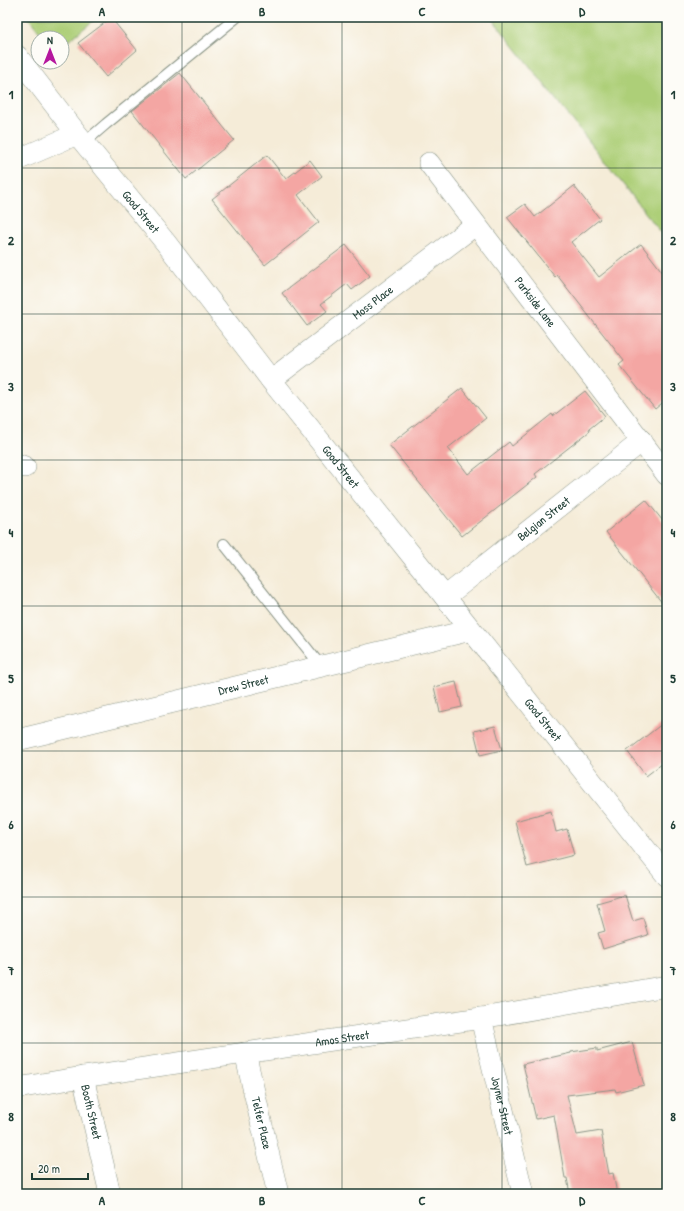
<svg xmlns="http://www.w3.org/2000/svg" width="684" height="1211" font-family="'Patrick Hand',sans-serif">
  <style>
    .green { fill: #adcf78; stroke: #668656 }
    .building { fill: #f4a6a3 }
    .lines { fill: none; stroke-linecap: round; stroke-linejoin: round }
    .lane-casing { stroke: #8a9486; stroke-width: 12 }
    .street-casing { stroke: #8a9486; stroke-width: 22 }
    .lane { stroke: #fff; stroke-width: 10 }
    .street { stroke: #fff; stroke-width: 21 }
    .grid { fill: none; stroke: #1f3d34; stroke-width: 1; stroke-opacity: 0.55 }
    .labels { text-anchor: middle; stroke-width: 4; stroke-linejoin: round; paint-order: stroke }
    .street-label { font-size: 12px; fill: #1f3d34; stroke: #fdfcf7 }
    .neatline { fill: none; stroke: #1f3d34; stroke-width: 1.5 }
    .grid-label { font-size: 13px; text-anchor: middle; font-weight: bold; fill: #1f3d34 }
  </style>
  <rect width="100%" height="100%" fill="#fdfcf7"/>
  <filter id="ink" filterUnits="userSpaceOnUse"><feTurbulence type="fractalNoise" baseFrequency=".025" numOctaves="2"/><feDisplacementMap in="SourceGraphic" scale="8" xChannelSelector="R" yChannelSelector="G"/><feConvolveMatrix kernelMatrix="1 2 1 2 8 2 1 2 1" color-interpolation-filters="sRGB"/></filter>
  <filter id="wash" filterUnits="userSpaceOnUse"><feTurbulence type="fractalNoise" baseFrequency=".012" numOctaves="4" result="noise"/><feDisplacementMap in="SourceGraphic" scale="16" xChannelSelector="R" yChannelSelector="G"/><feGaussianBlur stdDeviation="0.9" result="paint"/><feColorMatrix in="noise" values="0 0 0 0 0 0 0 0 0 0 0 0 0 0 0 0 0 1.4 0 .05"/><feComposite in="paint" operator="in"/></filter>
  <g filter="url(#wash)">
    <rect width="100%" height="100%" fill="#f5ecd8"/>
    <path class="green" d="M28,17h70l-36,29v-8h-18z
      M491,17h176v223l-19,-24z"/>
    <g id="blocks">
      <path class="building" d="M111,18l26,32 -31,27 -28,-34z
        M180,73l54,67 -48,39 -54,-68z
        M267,155l19,24 24,-19 12,16 -24,19 21,27 -54,43 -53,-66z
        M574,186l26,33 -29,23 28,35 42,-33 26,34v121l-12,10 -36,-44 5,-4 -67,-86 -2,2 -48,-60 18,-13 10,13z
        M346,245l24,31 -18,14 -5,-6 -26,20 6,7 -20,15 -25,-33z
        M462,388l24,30 -38,30 20,26 41,-32 3,4 40,-32 1,2 32,-25 20,25 -16,13 1,2 -55,43 2,3 -75,59 -73,-91z
        M646,500l21,26v83l-61,-77z
        M456,682l6,25 -22,5 -6,-25z
        M667,720v40l-21,16 -19,-25z
        M495,726l7,24 -22,5 -6,-24z
        M551,811l5,21 11,-3 7,26 -47,12 -12,-46z
        M625,895l8,26 10,-3 5,17 -45,14 -5,-16 7,-2 -8,-28z
        M632,1042l12,43 -28,7 -1,-3 -48,6 10,40 24,-4 8,43 4,-1 4,21h-47l-3,-16h-2l-11,-63 -18,4 -13,-55 48,-11v-1l26,-4v3z"/>
    </g>
  </g>
  <g filter="url(#ink)">
    <use href="#blocks" fill-opacity="0" stroke="#8a9486" stroke-width="1"/>
    <g class="lines">
      <g class="lane-casing">
        <path id="lane" d="M84,143l22,-19 131,-107
          M224,544l97,122"/>
      </g>
      <g class="street-casing">
        <g id="street">
          <path id="s1" d="M17,56l60,78 89,109 105,137 174,217 222,279"/>
          <path d="M17,160l60,-26"/>
          <path id="s2" d="M429,163l238,312"/>
          <path id="s3" d="M271,380l204,-155"/>
          <path d="M17,464l8,3"/>
          <path id="s4" d="M445,597l197,-156"/>
          <path id="s5" d="M17,740l454,-110"/>
          <path id="s6" d="M481,1018l42,176"/>
          <path id="s7" d="M245,1053l33,141"/>
          <path id="s8" d="M83,1077l27,117"/>
          <path id="s9" d="M17,1088l66,-11 398,-59 186,-32"/>
        </g>
      </g>
      <use href="#lane" class="lane"/>
      <use href="#street" class="street"/>
    </g>
  </g>
  <path class="grid" d="M182,17v1177M342,17v1177M502,17v1177M17,168h650M17,314h650M17,460h650M17,606h650M17,751h650M17,897h650M17,1043h650"/>
  <g class="labels">
    <g class="street-label">
      <text dy="4" stroke="none"><textPath href="#s1" startOffset="199">Good Street</textPath></text>
      <text dy="4" stroke="none"><textPath href="#s2" startOffset="175">Parkside Lane</textPath></text>
      <text dy="4" stroke="none"><textPath href="#s3" startOffset="128">Moss Place</textPath></text>
      <text dy="4" stroke="none"><textPath href="#s1" startOffset="523">Good Street</textPath></text>
      <text dy="4" stroke="none"><textPath href="#s4" startOffset="126">Belgian Street</textPath></text>
      <text dy="4" stroke="none"><textPath href="#s5" startOffset="233">Drew Street</textPath></text>
      <text dy="4" stroke="none"><textPath href="#s1" startOffset="847">Good Street</textPath></text>
      <text dy="4" stroke="none"><textPath href="#s9" startOffset="329">Amos Street</textPath></text>
      <text dy="4" stroke="none"><textPath href="#s6" startOffset="90">Joyner Street</textPath></text>
      <text dy="4" stroke="none"><textPath href="#s8" startOffset="36">Booth Street</textPath></text>
      <text dy="4" stroke="none"><textPath href="#s7" startOffset="72">Telfer Place</textPath></text>
    </g>
  </g>
  <rect width="684" height="1211" fill="none" stroke="#fdfcf7" stroke-width="44"/>
  <g transform="translate(50 50)"><circle r="19" fill="#fdfcf7" stroke="#a4b0a9"/>
  <path d="M0-3L7 15L0 10L-7 15Z" fill="#b5179e"/>
  <text y="-6" font-size="11" font-weight="bold" text-anchor="middle" fill="#1f3d34">N</text>
  </g>
  <path d="M32 1173v6h56v-6" fill="none" stroke="#1f3d34" stroke-width="2"/>
  <text x="38" y="1173" font-size="12" fill="#1f3d34" stroke="#fdfcf7" stroke-width="3" paint-order="stroke">20 m</text>
  <rect x="22" y="22" width="640" height="1167" class="neatline"/>
  <g class="grid-label">
    <text x="102" y="16">A</text>
    <text x="262" y="16">B</text>
    <text x="422" y="16">C</text>
    <text x="582" y="16">D</text>
    <text x="11" y="99">1</text>
    <text x="673" y="99">1</text>
    <text x="11" y="245">2</text>
    <text x="673" y="245">2</text>
    <text x="11" y="391">3</text>
    <text x="673" y="391">3</text>
    <text x="11" y="537">4</text>
    <text x="673" y="537">4</text>
    <text x="11" y="683">5</text>
    <text x="673" y="683">5</text>
    <text x="11" y="829">6</text>
    <text x="673" y="829">6</text>
    <text x="11" y="975">7</text>
    <text x="673" y="975">7</text>
    <text x="11" y="1121">8</text>
    <text x="673" y="1121">8</text>
    <text x="102" y="1205">A</text>
    <text x="262" y="1205">B</text>
    <text x="422" y="1205">C</text>
    <text x="582" y="1205">D</text>
  </g>
</svg>
